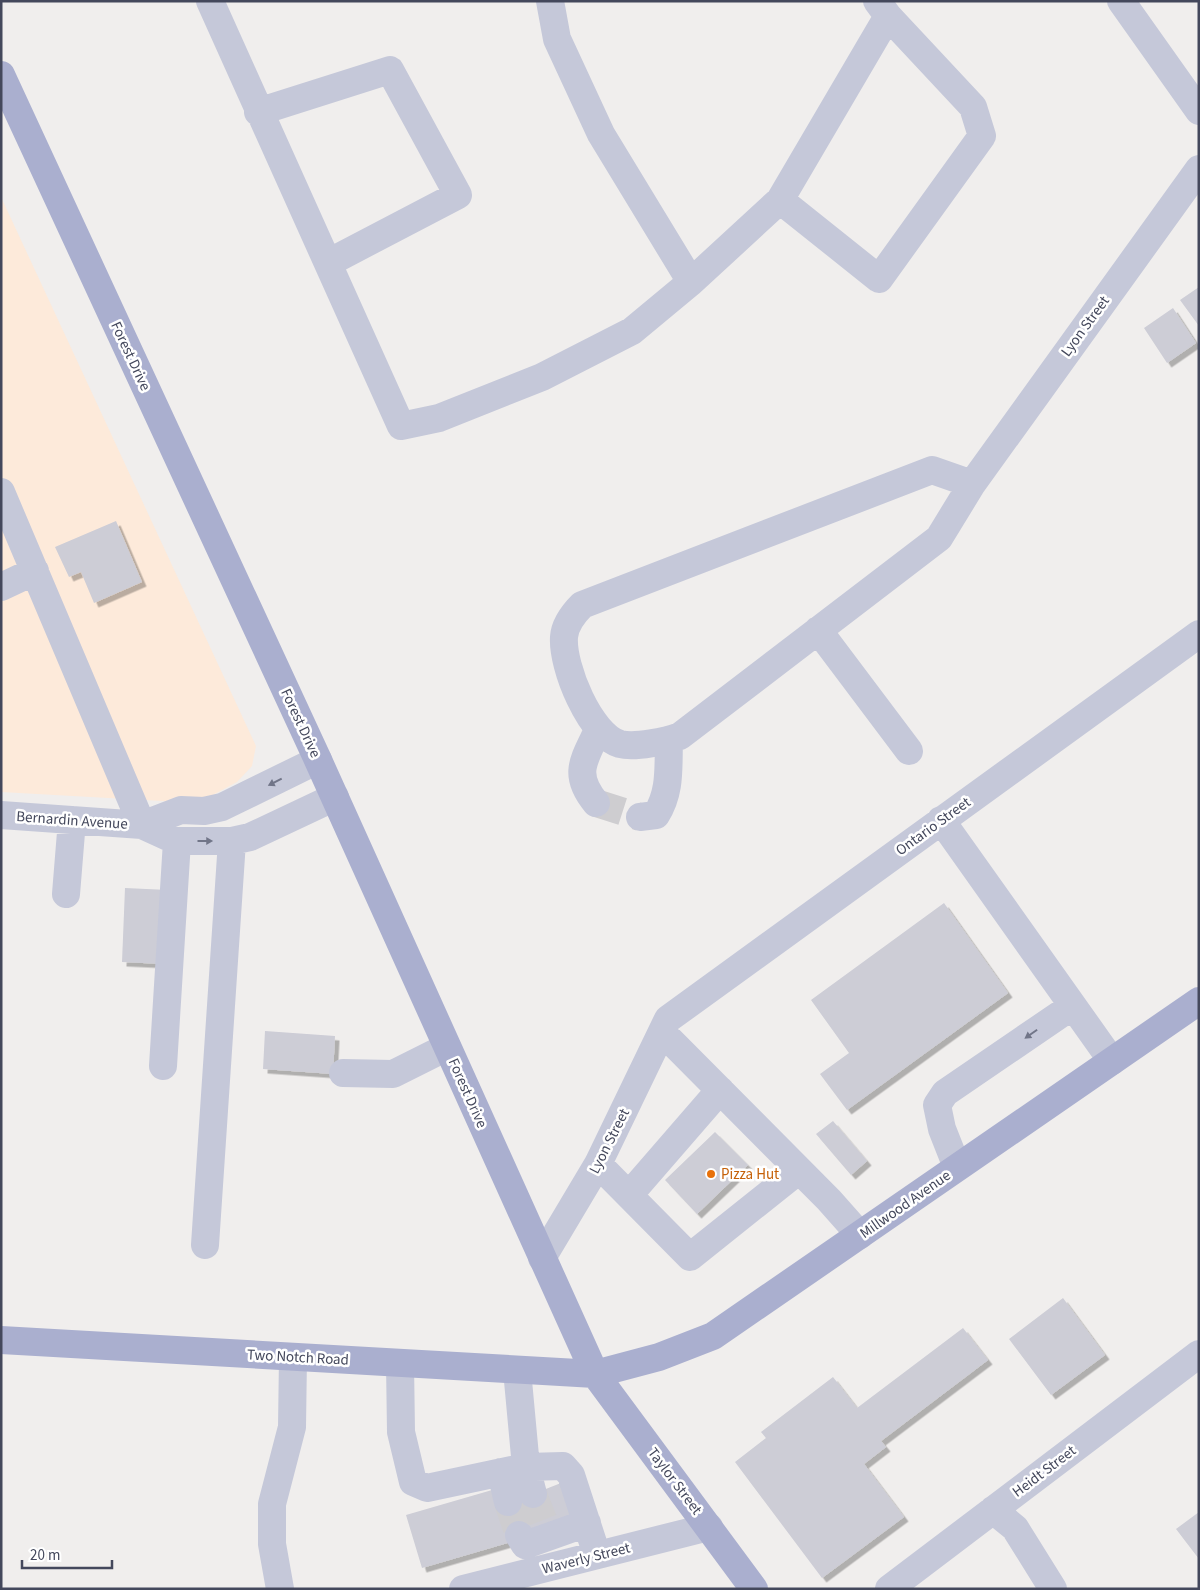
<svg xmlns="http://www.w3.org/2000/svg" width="1200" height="1590" font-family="'Source Sans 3',sans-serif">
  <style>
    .medical { fill: #fdeada }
    .building { fill: #cdcdd6; filter: url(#shadow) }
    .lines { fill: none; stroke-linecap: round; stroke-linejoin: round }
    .minor-tunnel { stroke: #cecdd0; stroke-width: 28; stroke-dasharray: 28 14; stroke-linecap: butt }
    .minor { stroke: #c5c8d9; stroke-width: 28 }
    .major { stroke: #aaafcf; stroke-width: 28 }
    .oneway { fill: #717588 }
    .food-dot { fill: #e8710a; stroke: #fff; stroke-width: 2 }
    .labels { text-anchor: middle; stroke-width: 5; stroke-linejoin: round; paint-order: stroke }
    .street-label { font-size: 15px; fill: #44485c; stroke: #fff }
    .food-label { font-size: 15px; fill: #c56008; stroke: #fff; text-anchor: start }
  </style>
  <defs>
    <filter id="shadow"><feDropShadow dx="4.5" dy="4.5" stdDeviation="0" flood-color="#0004"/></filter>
  </defs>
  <rect width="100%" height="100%" fill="#f0eeed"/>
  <path class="medical" d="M1,197l255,549 -4,20 -15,16 -39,21 -197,-11z"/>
  <path class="building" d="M1199,287v39l-19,-26z
    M1173,308l23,35 -29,20 -23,-35z
    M116,521l26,61 -48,21 -13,-31 -12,5 -14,-30z
    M125,888l43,2 -4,74 -42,-2z
    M944,903l64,90 -161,117 -27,-36 29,-21 -38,-53z
    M265,1031l70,5 -2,38 -70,-5z
    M833,1121l34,40 -16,14 -35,-41z
    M715,1132l33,33 -51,49 -32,-34z
    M1063,1298l42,57 -54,40 -42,-56z
    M963,1328l25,32 -107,81 5,6 -22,17 40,53 -82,61 -87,-116 31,-24 -5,-6 72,-55 24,31z
    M561,1483l10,31 -57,27 -92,27 -16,-53 93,-27 34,6z
    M1199,1512v47l-23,-30z"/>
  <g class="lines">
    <path class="minor-tunnel" d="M596,803l44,14
      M533,1494l12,31
      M508,1502l11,33"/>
    <path class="minor" d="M210,1l191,425 38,-8 103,-41 90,-46 59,-49
      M550,1l7,38 44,95 90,148 89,-82
      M877,1l11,15 85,91 9,29 -103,143 -99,-79 108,-184
      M1121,1l78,110
      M258,112l132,-42 68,125 -130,68
      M972,484l-40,-14 -350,135c-9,9 -17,19 -18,32 -2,30 26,98 56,107 15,4 47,-3 60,-8l259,-198 33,-54 227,-315
      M1,492l141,333
      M1,587l34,-16
      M818,630l91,121
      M596,803c-24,-29 -12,-43 2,-73
      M1,815l141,10 35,16h55l18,-4 85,-40
      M640,817l16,-2c15,-23 12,-48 13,-74
      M941,820l171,241
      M142,825l39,-15 23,1 18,-4 96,-47
      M66,894l6,-74
      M662,1032l167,168 31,35
      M163,1066l14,-225
      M343,1073l50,1 54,-27
      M598,1164l92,93 109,-87
      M957,1167l-15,-38 -5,-24 8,-12 126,-86
      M629,1195l91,-105
      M205,1245l27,-404
      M542,1258l56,-94 70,-145 531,-385
      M400,1363l1,69 12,50 14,6 99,-21 -9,-97
      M501,1472l7,30
      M533,1494l-7,-27 37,-1 8,9 26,80
      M993,1510l22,18 38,61
      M519,1535l6,10 62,-22
      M280,1589l-8,-45v-40l20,-77 1,-70
      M463,1589l246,-62
      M889,1589l310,-235"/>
    <path class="major" d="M1,75l317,685 277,614 159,215
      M1,1340l594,34 64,-17 54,-21 486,-335"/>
  </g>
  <defs><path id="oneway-solid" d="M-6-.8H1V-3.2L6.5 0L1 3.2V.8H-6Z" transform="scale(1.25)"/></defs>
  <g class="oneway">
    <use href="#oneway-solid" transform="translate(275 782) rotate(153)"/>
    <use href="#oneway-solid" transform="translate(205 841)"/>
    <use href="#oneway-solid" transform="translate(1031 1034) rotate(145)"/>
  </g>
  <circle class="food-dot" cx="711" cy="1174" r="5"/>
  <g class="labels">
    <g class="street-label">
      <text transform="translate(1085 326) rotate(-54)" y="5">Lyon Street</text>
      <text transform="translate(131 356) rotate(65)" y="5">Forest Drive</text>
      <text transform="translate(301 723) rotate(65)" y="5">Forest Drive</text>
      <text transform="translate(72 820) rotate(4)" y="5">Bernardin Avenue</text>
      <text transform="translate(933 826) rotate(-36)" y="5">Ontario Street</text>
      <text transform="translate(468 1093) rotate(66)" y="5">Forest Drive</text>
      <text transform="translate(609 1141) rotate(-63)" y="5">Lyon Street</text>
      <text transform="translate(905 1204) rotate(-35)" y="5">Millwood Avenue</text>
      <text transform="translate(298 1357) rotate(3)" y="5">Two Notch Road</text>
      <text transform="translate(1044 1471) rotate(-37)" y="5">Heidt Street</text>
      <text transform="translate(675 1481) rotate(53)" y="5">Taylor Street</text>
      <text transform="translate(586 1558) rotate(-14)" y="5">Waverly Street</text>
    </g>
    <g class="food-label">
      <text x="721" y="1179">Pizza Hut</text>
    </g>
  </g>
  <rect width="1200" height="1590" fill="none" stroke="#44485c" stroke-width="5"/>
  <path d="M22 1560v8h90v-8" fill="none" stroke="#44485c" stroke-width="2.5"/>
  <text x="30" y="1560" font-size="15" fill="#44485c" stroke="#ffffff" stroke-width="4" paint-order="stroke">20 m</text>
</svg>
